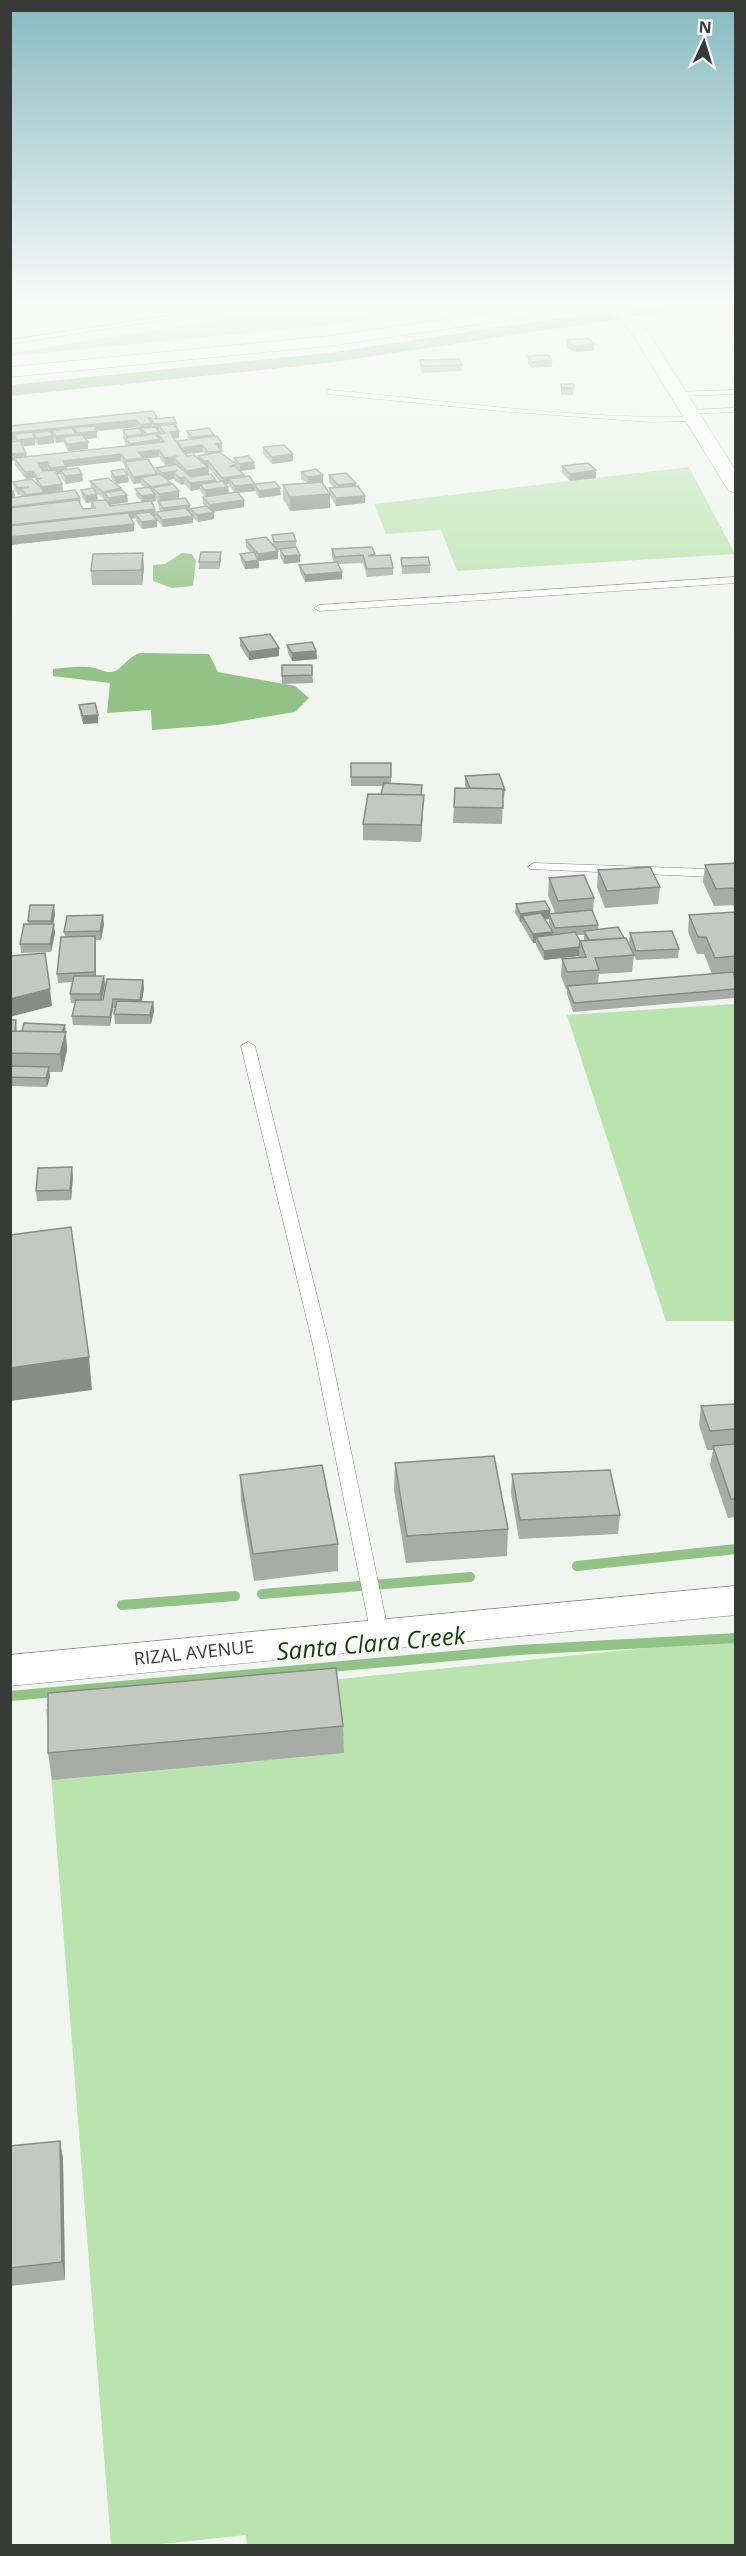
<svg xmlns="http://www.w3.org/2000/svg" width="746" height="2556" font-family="'Open Sans',sans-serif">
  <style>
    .green { fill: #b9e4ae }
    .water { fill: #93c287 }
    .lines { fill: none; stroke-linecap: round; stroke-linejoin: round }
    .stream { stroke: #93c287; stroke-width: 10 }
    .canal { fill: #93c287; fill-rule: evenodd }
    .lane-casing { stroke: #828781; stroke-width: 1 }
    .secondary-casing { stroke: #828781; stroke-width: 1 }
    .highway-casing { stroke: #828781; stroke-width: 1 }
    .lane { fill: #fff; fill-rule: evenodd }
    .secondary { fill: #fff; fill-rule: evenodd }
    .highway { fill: #fff; fill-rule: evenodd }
    .wall { fill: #a8aca6; fill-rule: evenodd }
    .shaded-wall { fill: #888c87 }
    .building { fill: #c3c8c1; stroke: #888c87; stroke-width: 1.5 }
    .labels { text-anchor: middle; stroke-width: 6; stroke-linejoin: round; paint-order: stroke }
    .street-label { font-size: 18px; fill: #383a38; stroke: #fff }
    .near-water-label { font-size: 24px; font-style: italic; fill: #133f03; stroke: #fff }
  </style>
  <rect width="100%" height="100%" fill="#f0f5ef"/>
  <path class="green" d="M357,302h130l-166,24 -310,30v-3l295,-47z
    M689,467l46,87 -278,17 -16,-41 -55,4 -12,-30z
    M734,1004l2,4 -1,313h-69l-99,-306z
    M735,1639v906l-488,1 -1,-11 -93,10h-42l-65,-836z"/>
  <path class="water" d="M182,553l10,1 4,7 -3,25 -21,2 -19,-7v-16l12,-1z
    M140,653l69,1 9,18 77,14 14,12 -14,14 -78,13 -65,5 -1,-20 -44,3 3,-30 -57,-7v-7c11,-1 23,-3 35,-2 8,0 16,6 24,5 9,-1 15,-15 28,-19z"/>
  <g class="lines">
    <path class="stream" d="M577,1566l159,-17
      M262,1594l208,-17
      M122,1605l113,-9
      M10,1696l509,-46 217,-12"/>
    <path class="canal" d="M667,302h39l-8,5 -370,56 -318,33v-11l318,-32z"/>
    <g class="lane-casing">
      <path id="lane" d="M79,302h7l1,1 -4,2z
        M259,302h16l-265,42v-4z
        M10,309l10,5v4l-10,-3z
        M330,390c120,11 242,29 362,27l4,2 -4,2 -41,1 -140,-10 -184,-18v-4z
        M736,390v4l-57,2 -4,-2 4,-2z
        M736,408v4l-47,2 -4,-2 4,-2z
        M736,577v6l-417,28 -5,-3 5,-3z
        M534,863l202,7v8l-206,-9 -2,-2z
        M248,1042l7,4 74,299 60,290 -3,5 -6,2 -6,-2 -3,-5 -58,-290 -72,-299z"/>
    </g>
    <g class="secondary-casing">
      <path id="secondary" d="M596,302c25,-2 35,10 51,28l89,141v22l-7,-2 -3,-4 -92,-151 -14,-16z
        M736,1586v29l-726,71v-31z"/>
    </g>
    <g class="highway-casing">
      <path id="highway" d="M564,302h38l-8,5 -265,39 -319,31v-10l319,-31z"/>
    </g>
    <use href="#lane" class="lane"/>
    <use href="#secondary" class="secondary"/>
    <use href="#highway" class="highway"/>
  </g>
  <path class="wall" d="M567,340l27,4v7l-21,1 -6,-5z
    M528,356l24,4v7l-20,1 -4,-5z
    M420,360l42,5 -1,6 -39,2 -2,-6z
    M561,384l13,4 -1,7h-12z
    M157,417v2l19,4 3,15h-5l3,5v-2l12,-2 -1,-1 -1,-7 27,4v2l8,6v7h-1l1,4 12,9v-5l21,11 -14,2 3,6 11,7 26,11 -22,3 -4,-7 -17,2 6,7v7l-31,5 1,7 -16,3 -5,-4v5l-30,4 -7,-8v-7l4,-1 -1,-2 -1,-8 32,4v8v-4l15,-3 -2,-2v-7h2l-5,-6v-2l-9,2 -7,-7 -3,1 -7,-5v-1l-7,1 4,3 8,15 -20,3 -4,-3 1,3 -5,1 5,14h-2l3,11 -15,2 -6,-8v-3l-5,1 3,5v7l-124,14 4,-55 1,7h7l-1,-2h-3l-4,-6 -1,-7 25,3 -4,-7 -8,1 -11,-14v-4h-5v-35zM137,427l1,2 -15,1v7l3,9 -99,11 -4,-11 12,-1v-4l3,4 16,-2v-4l2,4 7,-1 5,9 20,-2v-7l-2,-3 11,-1v-7zM203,452l2,3 -7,1v2l-11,-2 -1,-2zM159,457l6,8h9l-18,3v4l-13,-12v-1zM121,461l4,5v3l8,15 8,-1v2l3,2 -9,2 1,7 6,6 -32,4 -1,-1 19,-3 -1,-7 -6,-5 -31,-9 1,7 -10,2 1,7 4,6 5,-1v6l-8,1 -2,-3 -36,-12 18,-3 -1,-7 -5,-10h4v3l5,7 17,-3 -1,-7 -15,-5v-2zM209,468l10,13h-3v-1l-19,-4 12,-2zM229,484v2l6,7h-6l-1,-6 -2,-2zM97,493l7,6v1l-6,1z
    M263,447l30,7v7l-21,3 -9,-10z
    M562,466l34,4v8l-26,3 -8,-8z
    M111,471l18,11 -13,2 -5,-6z
    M301,472l22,10h-1l7,12v-6h5l-5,-6v-7l27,8v3l9,17 -29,3 -6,-10v12l-40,3 -7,-12v-14l24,-2 -6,-4z
    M272,535l24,6v6l4,8v7l-16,2 -4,-8v-6h-4l2,9 -19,2v7l-14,1 -4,-8 -1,-7 11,-1 -5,-6v-7l27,6z
    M332,549l43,7 18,12v7l-26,2 -4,-14 -25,1 4,8v7l-37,3 -5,-10 -1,-7 35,-3 -2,-5z
    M221,552v8l-2,9h-20v-7z
    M401,558l29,7v8l-28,1z
    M144,568l-2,17h-50l-1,-14z
    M240,638l39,10v8l-30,4 -9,-14z
    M287,645l29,6 1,8 -25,2 -4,-8z
    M282,665h30l1,18 -31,1z
    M79,705l19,18 -15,1 -3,-11z
    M351,763h40v20l33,12 -3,47 -58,-2v-16l18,-30 2,-8h-32z
    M465,776l40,14 -1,8h-1l-1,26 -49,-1 2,-35h11l-1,-3z
    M735,863v49l-1,-3 1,-4 -21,1 -11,-24 2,-17z
    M598,870l62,17 -2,17 -53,4 -8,-21z
    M549,878l45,20 -1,14 5,13v4l35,24 -4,-11 1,-9 49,16 -1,9 -42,2 -2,-5 -2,17 -33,2 -1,9 114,-9 -8,-20h-7l-9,-22 1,-17 46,-3v61l-2,1 2,4v20l-162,14 -6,-18v-5h-1l-5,-13 1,-17 16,-2 1,-1 -35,4 -8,-15v-2h-3l-18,-30 1,-9 34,10 5,-1 -7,-18zM545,919h4v3l3,9zM577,935h7v5l-4,1z
    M55,914l-2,10 2,9 -4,19 -30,1 -1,-9 8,-20v-3z
    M104,924l-3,16h-5v36h8l1,9 -3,15 41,-20 1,9 -2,13h11l1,9 -3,13h-36l-1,-10 1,-6h-2l-3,18 -37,-1 -1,-9 3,-13h-4l-1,-9 3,-12 -15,1 -1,-9 8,-38 -1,-4z
    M10,1020h6l1,11 48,-6 2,25 -5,22h-13l1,5 -3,10 -37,-1z
    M73,1177l-2,23 -34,1 -1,-10z
    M735,1404v113l-7,1 -18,-53 3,-15h-6l-8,-25 2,-19z
    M395,1463l113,66 -1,27 -101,7 -12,-73z
    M512,1474l108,41 -2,19 -99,5 -8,-46z
    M240,1475l98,69v27l-84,10 -13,-80z
    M343,1726l1,27 -292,27 -4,-27z
    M60,2141l3,18 2,121 -55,6v-140z"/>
  <path class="shaded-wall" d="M594,344v7l-21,1v-6z
    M157,417v7l19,-1 1,6 -18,-3v5h-5v-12z
    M148,418h3l1,12 -11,-2v3h-1v-6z
    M136,420l1,7 -60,6 -3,-5 1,5 -23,-2v5l-19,-3 1,5 -20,-4 1,6h-5v-7z
    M97,431v7l-19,2 -1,-7z
    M179,431v7l-9,1v-7z
    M160,432v4l-2,-2 1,5 -13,1v-6z
    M76,434v7l-14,-4 1,5 -7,1v-7z
    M143,434v7h-16v-5z
    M214,435l1,7 -22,2 -1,-7z
    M53,436l1,7 -16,2 -1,-7z
    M35,438v7l-17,2 -1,-7z
    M160,439l1,7 -31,5v-7z
    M88,442v7l-20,2 -1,-7z
    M222,443v7l-6,1v-7z
    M202,445l1,7 -21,3v-7z
    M159,450v7l-16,2v6l-17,-1v-4l12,-8z
    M26,453l1,7 -13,-2 1,3h-5v-7z
    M121,454v7l-54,6v6l-6,-3v4l-11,1v-7l13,-7z
    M293,454v7l-21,3v-7z
    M177,456l-3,2v6l-9,1v-7z
    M204,461h4l1,13 -22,4v-7l17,-3z
    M47,462l1,8h-9l-1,-7z
    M254,462l1,7 -15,2v-7z
    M596,470v8l-26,3v-7z
    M33,471l1,7 -8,1 -1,-7z
    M176,471l-2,2v6l-11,2v-8z
    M82,474l1,7 -17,3 -1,-8z
    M157,474l1,7 -17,-3v5l-8,1v-7z
    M128,475l1,7 -13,2 -1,-7z
    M244,475l1,7 -16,-3v5l-7,1v-7z
    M323,475v7l-15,2v-7z
    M184,477v7l-3,1 -1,-7z
    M216,480l1,7 -17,-3v5l-9,2 -1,-8z
    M171,483v7l-19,-2 1,6h-1l-1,-7z
    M356,483v8l-18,2v-8z
    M62,484l1,7 -18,3 -17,8 -1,-7 16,-3 -1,-5z
    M254,484l1,7 -20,2v-7l20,-2z
    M228,487l1,7 -23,3 -1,-7z
    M121,488l1,7 -18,-2v6l-1,-7z
    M280,488l1,7 -22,3v-7z
    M14,490l1,7 -5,1v-7z
    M179,491v7l-20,3v-7z
    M97,494l1,7 -12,2 -1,-7z
    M155,494l1,7 -14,2v-7z
    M330,494v14l-40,3v-14z
    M127,495l1,7 -19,3v-7z
    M365,496v7l-29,3v-8z
    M80,498l1,8 -71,1z
    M244,500v7l-34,5v-7z
    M190,505v7l-26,3 -1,-7z
    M155,509l1,7 -17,2 -4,-4 1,4 -126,15v-8z
    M214,512v7l-16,3v-7z
    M193,516v7l-30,4 -1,-7z
    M157,520v7l-15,2v-7z
    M134,524v7l-124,14v-8z
    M278,551v8l-19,2v7l-14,1v-7l13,-2v-6z
    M221,552v8l-2,9v-7z
    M143,553l1,15 -2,17 -1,-15z
    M300,555v7l-16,2v-8z
    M342,572v7l-37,3v-7z
    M279,648v8l-30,4v-8z
    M316,651l1,8 -25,2v-8z
    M98,715v8l-15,1v-8z
    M424,795l-1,16 -2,31v-17z
    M54,905l1,9 -3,16 -1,-9z
    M550,910v6l-1,-2v5l-24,3 -3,-6 -1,6h-1v-8z
    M103,915l1,9 -3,16 -1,-9z
    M54,924l1,9 -4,19 -1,-8z
    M553,932l-1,9 -16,-4v6h-3v-9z
    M95,936l1,9v36l-1,-9z
    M579,947v9l-35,4v-9z
    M104,976l1,9 -4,18 -1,-9z
    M143,980l1,9 -4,20v-9z
    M50,989l2,17 -42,11v-18z
    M113,999v9l-3,18v-9z
    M153,1002l1,9 -3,13 -1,-9z
    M65,1025l2,25 -5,22 -2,-18 1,-17z
    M49,1067l1,10 -3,10 -1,-9z
    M72,1167l1,10 -2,23 -1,-10z
    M89,1357l3,33 -82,11v-33z
    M60,2141l3,18 2,121 -3,-18z"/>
  <path class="building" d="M588,338l6,6 -21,2 -6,-6z
    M548,355l4,5 -20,2 -4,-6z
    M459,359l3,6 -40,1 -2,-6z
    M561,384h12l1,4h-12z
    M153,411l4,6 -3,2 20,-2 2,6 -22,1 -3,-6h-3l4,5 -12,2 -4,-5 -126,13v-7z
    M173,424l6,7 -9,1 11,17 6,7 7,-1 14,12 -21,4 -13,-13 3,-2 -12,2 -6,-8 -21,2 5,6 -17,2 -5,-6 -58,7 3,5 -16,2 -3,-6 -9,1 5,8 12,-1 7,14 -20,3 -5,-7 5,-2 -4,1 -5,-8 -8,1 -11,-14 150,-16 -6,-8 7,-1 -6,-7z
    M94,426l3,5 -20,2 -3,-5z
    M155,427l5,5 -14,2 -5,-6z
    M72,428l4,6 -20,2 -4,-5z
    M139,428l4,6 -16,2 -4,-6z
    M209,428l5,7 -22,2 -5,-6z
    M50,431l3,5 -16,2 -4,-5z
    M32,432l3,6 -18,2 -3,-6z
    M155,434l5,5 -30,5 -5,-6z
    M82,435l6,7 -21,2 -5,-7z
    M217,436l5,7 -6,1 6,7 -14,1 -6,-7 -20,3 -5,-7z
    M20,441l6,12 -16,1v-12z
    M284,445l9,9 -21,3 -9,-10z
    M219,452l17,12 -7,3 6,-1 9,9 -22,3 -14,-17h-4l-6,-5z
    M248,456l6,6 -14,2 -6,-6z
    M148,459l9,15 -24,3 -8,-15z
    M588,463l8,7 -26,4 -8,-8z
    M176,464l15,13 20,-3 5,6 -26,3 -6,-6 -4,1 -6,-5 2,-2 -13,2 -7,-5z
    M78,468l4,6 -17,2 -4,-6z
    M123,469l5,6 -13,2 -4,-6z
    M316,469l7,6 -15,2 -7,-5z
    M346,473l10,10 -18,2 -9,-10z
    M160,474l11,9 -20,4 -10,-9z
    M249,476l6,8 -20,2 -6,-7z
    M108,478l13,10 -18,4 -13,-11z
    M32,479l13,13 -18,3 -7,-6 9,-2 -11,1 -5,-6z
    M223,481l5,6 -23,3 -5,-6z
    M275,482l5,6 -21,3 -5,-7z
    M322,482l8,12 -40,3 -7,-12z
    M173,484l6,7 -20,3 -7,-6z
    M358,486l7,10 -29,2 -7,-10z
    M149,487l6,7 -13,2 -7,-7z
    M93,488l4,6 -12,2 -4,-6z
    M75,490l5,8 -70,9v-9z
    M122,490l5,5 -18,3 -5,-5z
    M237,492l7,8 -34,5 -7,-8z
    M185,498l5,7 -27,3 -5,-7z
    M78,500l5,9 12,-1 -4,-7 15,-1 4,6 41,-5 4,8 -145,16v-17z
    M206,506l8,6 -16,3 -8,-6z
    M186,508l7,8 -31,4 -6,-8z
    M150,512l7,8 -15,2 -7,-8z
    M128,513l6,11 -124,13v-11z
    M293,533l3,8 -22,1 -2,-7z
    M266,537l12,14 -20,3 -12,-14z
    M296,547l4,8 -16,1 -4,-7z
    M372,547l3,7 -7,2 22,-1 3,13 -26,1 -4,-14 -28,2 -3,-8z
    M201,552h20l-2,10h-20z
    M254,552l4,8 -13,2 -5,-8z
    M143,553l-2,17 -50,1 2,-17z
    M428,557l2,8 -28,1 -1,-8z
    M337,562l5,10 -37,3 -6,-10z
    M270,634l9,14 -30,4 -9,-14z
    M312,642l4,9 -24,2 -5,-8z
    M282,665h30v10l-30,1z
    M95,703l3,12 -15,1 -4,-11z
    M351,763h40v14h-40z
    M499,774l6,16h-2v-1l-33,-1 -5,-12z
    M384,783l38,2 -1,10 -40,-1z
    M455,788l48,1v19l-49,-1z
    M368,794l56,1 -3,30 -58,-1z
    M735,863v25l-19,1 -11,-24z
    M650,867l10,20 -53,4 -9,-21z
    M584,875l10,23 -36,3 -9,-23z
    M545,901l5,9 -30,4 -4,-10z
    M30,905h24l-3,16h-23z
    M592,910l6,15 -43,3 -6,-14z
    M735,912v44l-20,2 -9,-21h-8l-9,-22z
    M541,913l12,19 -20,2 -11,-18z
    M103,915l-3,16 -36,1 3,-16z
    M24,924h30l-4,20h-30z
    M618,927l6,11 -35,2 -5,-9z
    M672,931l7,18 -43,2 -6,-18z
    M575,932l5,9 -1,6 -35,4 -8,-14z
    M95,936v36l-38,2 4,-37z
    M626,938l8,17 -39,3 4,12 -32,2 -5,-13 24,-2 -6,-16z
    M45,953l5,36 -40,10v-43z
    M733,972l2,6v11l-161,14 -7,-17z
    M74,976h30l-4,18h-30z
    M107,979l36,1 -3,20 -27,-1 -3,18 -38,-1 4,-16h27z
    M117,1001l36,1 -3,13 -36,-1z
    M10,1020h6l-1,11h-3l-2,4z
    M24,1023l41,2 -3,7 -40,-1z
    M12,1031l54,1 -6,22 -50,-1v-18z
    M10,1066l39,1 -3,11 -36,-1z
    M72,1167l-2,23 -34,1 2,-23z
    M71,1227l18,130 -79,11v-133z
    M735,1404v25l-25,2 -9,-25z
    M735,1444v55h-4l-18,-53z
    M494,1456l14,73 -101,7 -12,-73z
    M322,1465l16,79 -85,10 -13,-79z
    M610,1470l10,45 -100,5 -8,-46z
    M336,1668l7,58 -295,27v-60z
    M60,2141l2,121 -52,6v-122z"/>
  <linearGradient id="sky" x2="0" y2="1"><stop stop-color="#86bac1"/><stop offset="0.46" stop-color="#f8faf8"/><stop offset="1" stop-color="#f8faf8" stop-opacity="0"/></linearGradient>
  <rect width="746" height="659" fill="url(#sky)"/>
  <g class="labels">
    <g class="street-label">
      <text transform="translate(194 1653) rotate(-6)" y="6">RIZAL AVENUE</text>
    </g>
    <g class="near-water-label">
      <text transform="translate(371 1644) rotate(-5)" y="8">Santa Clara Creek</text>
    </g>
  </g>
  <rect width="746" height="2556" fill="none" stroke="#383a38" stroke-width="24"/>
  <g transform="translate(704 42) rotate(4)" stroke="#ffffff" stroke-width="4.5" paint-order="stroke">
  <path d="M0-4.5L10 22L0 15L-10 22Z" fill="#383a38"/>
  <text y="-9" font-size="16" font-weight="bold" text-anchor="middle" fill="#383a38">N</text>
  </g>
</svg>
